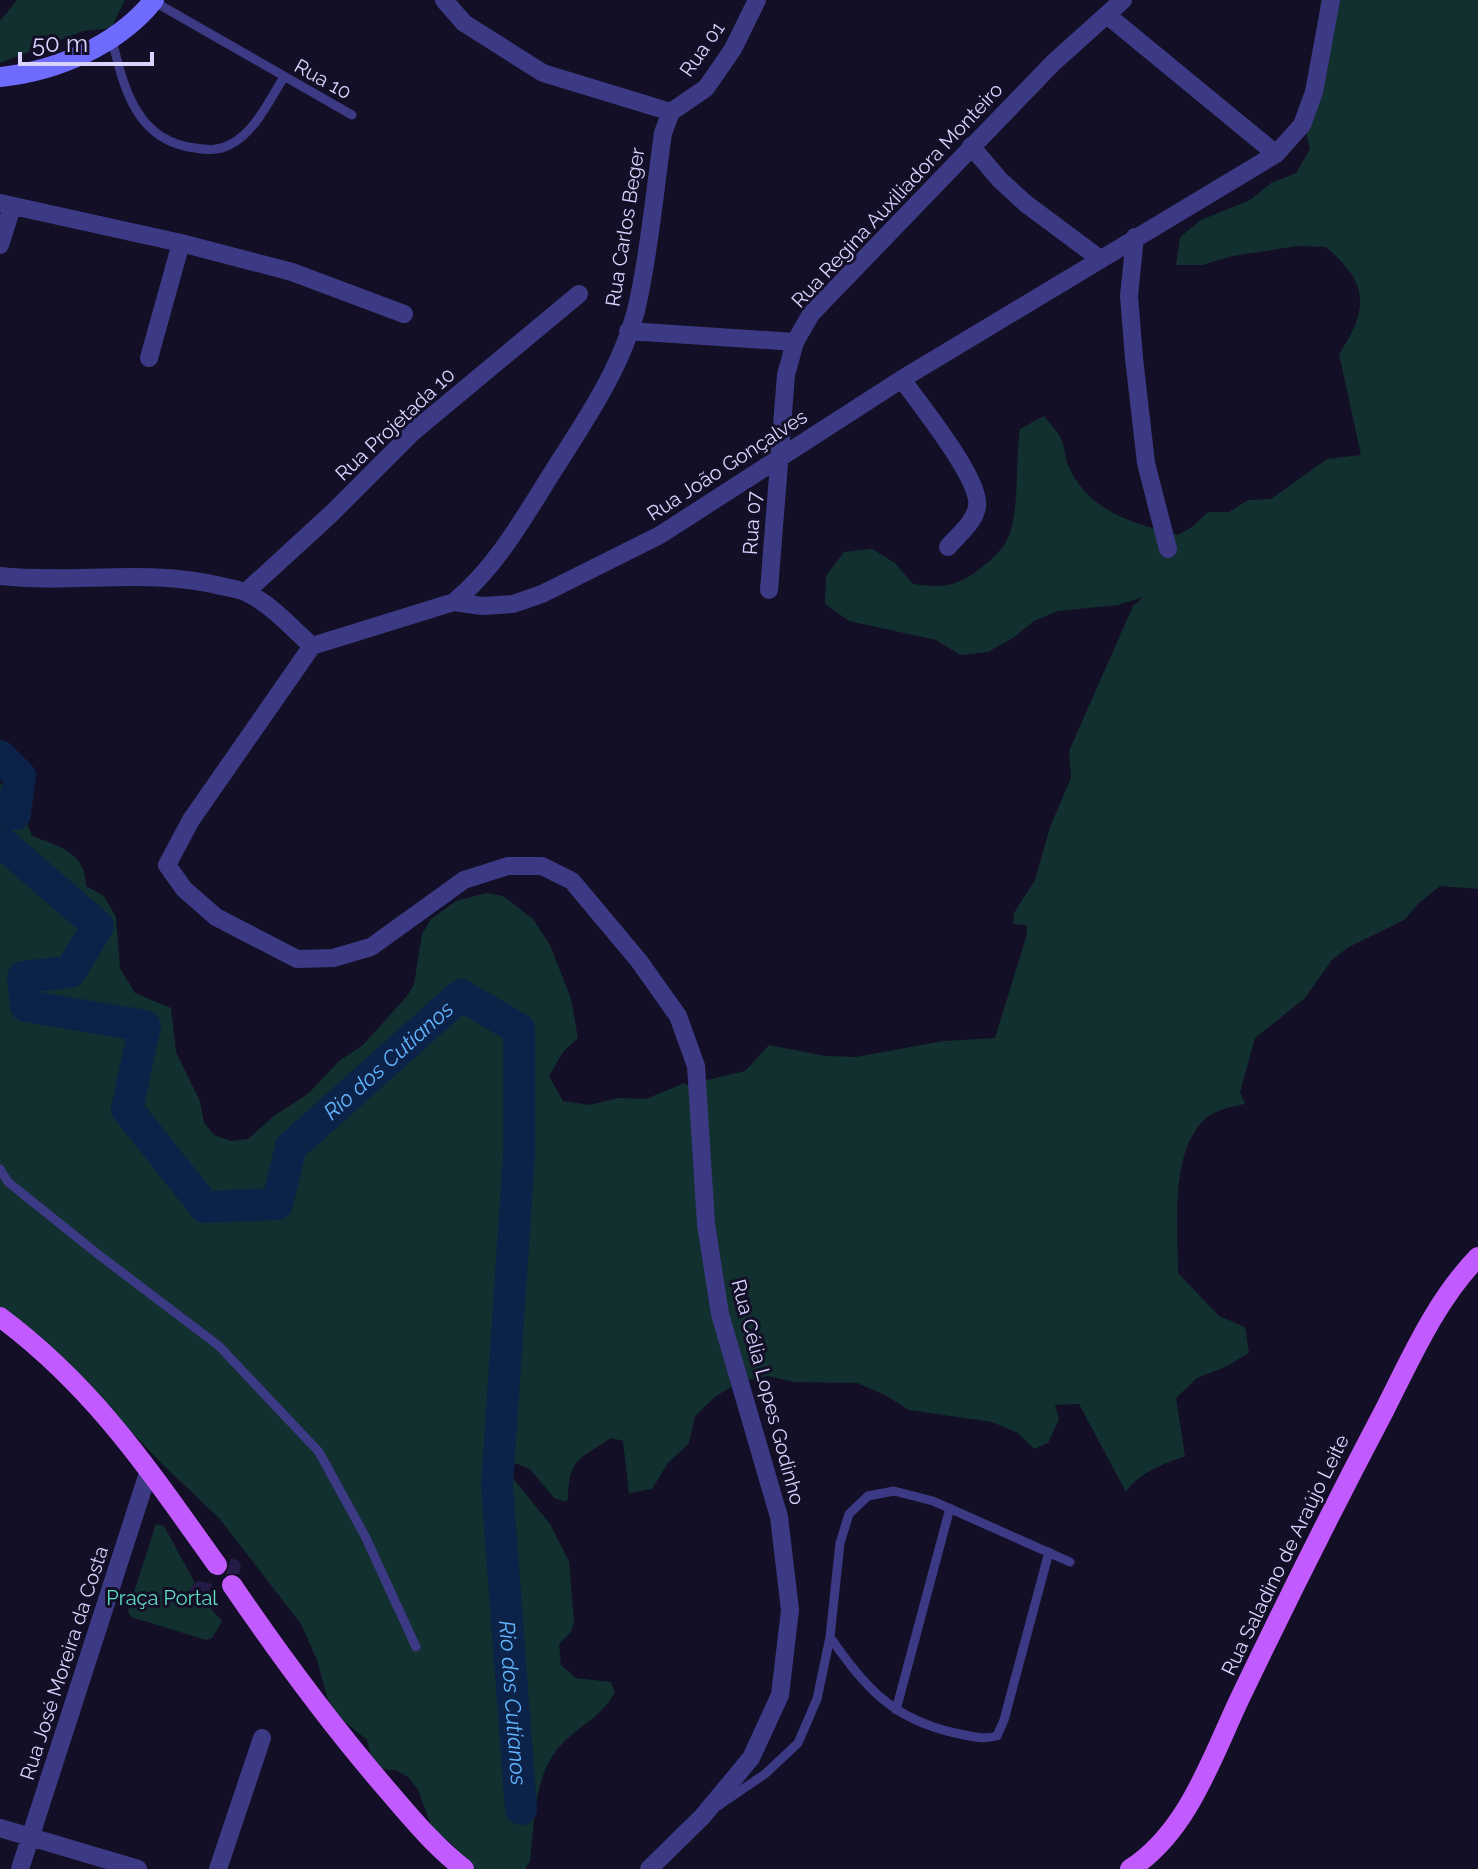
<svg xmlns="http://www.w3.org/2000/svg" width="1478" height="1869" font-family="Raleway,sans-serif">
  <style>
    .green { fill: #12302f }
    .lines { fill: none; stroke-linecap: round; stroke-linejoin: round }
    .river { stroke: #0c2248; stroke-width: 32 }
    .building { fill: #241b47 }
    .service { stroke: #3d3a85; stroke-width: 9 }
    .minor { stroke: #3d3a85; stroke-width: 18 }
    .secondary { stroke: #6f6bff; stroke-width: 20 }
    .primary { stroke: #c25bff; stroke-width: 20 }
    .labels { text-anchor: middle; stroke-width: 6; stroke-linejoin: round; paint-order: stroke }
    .street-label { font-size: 20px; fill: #d9d4ff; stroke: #130f26 }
    .park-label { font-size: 20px; fill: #5fe0c0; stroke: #130f26 }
    .water-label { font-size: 22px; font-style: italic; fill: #62b6ff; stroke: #130f26 }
  </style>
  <rect width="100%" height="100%" fill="#130f26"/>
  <path class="green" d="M17,0h108l-14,28 -28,3 -83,32v-42z
    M1321,0h157v889l-38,-3 -21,17 -15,17 -57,28 -16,13 -26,37 -50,40 -15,54 5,12c-14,2 -34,7 -44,19 -31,36 -23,106 -23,150l41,43 26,11 4,26 -26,15 -26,10 -21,20 9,58c-21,8 -46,16 -59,36l-47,-88 -24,1 4,14 -11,24 -14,6 -16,-16 -26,-11 -83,-12 -26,-16 -26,-11 -63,-1 -26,-6 -26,5 -26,15 -21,20 -6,27 -21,20 -16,26 -23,4 -6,-52 -12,-3c-32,22 -42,19 -43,61l-3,3 -11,-4 -24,-29 -18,-7 -4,10 42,52 19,37 5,61 -3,10 -12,12 2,21 15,13 35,4 4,10c-13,23 -29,30 -48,47 -34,30 -32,80 -37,122l-5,8h-55l-18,-25 -20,-16 -14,-38 -9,-12 -13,-8 -17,-1 -6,-3 -6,-26 -27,-22 -12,-18 -11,-40 -16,-36 -82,-106 -57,-54 -103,-109 -59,-43v-529l19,18 13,35c27,10 54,17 54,50l18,10 12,21 4,51 15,25 36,15 5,44 24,49 4,22 10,12 17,6 17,-2 27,-24 33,-21 31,-33 24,-16 44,-49 7,-12 8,-50 9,-15 25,-18 30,-8 17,3 30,23 17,26 21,54 7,39 -15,14 -14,24 14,25 27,4 28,-7 28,1 38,-16 2,2 59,-14 24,-26 56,11 31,1 87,-16 52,-3 32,-104 -1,-9 -13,-1 1,-11 21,-33 15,-53 21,-49 -2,-27 64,-145 10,-9 -25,8 -60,6 -24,10 -21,17 -25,14 -28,3 -24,-15 -87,-19 -24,-17 1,-28 18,-24 28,-3 23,14 18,21c29,4 45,3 69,-17 8,-6 20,-17 25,-27 13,-23 8,-81 13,-111l24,-13c6,8 15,16 18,25 3,8 3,17 6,24 21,48 65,58 110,70l14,-8 16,-15h21l19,-12 23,-1 56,-40 34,-4 -22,-101c31,-47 29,-71 -13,-107l-28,-1 -66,10 -29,9h-27l4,-28 21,-17 49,-20 21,-17 25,-10 14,-24 -6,-26z
    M156,1524l8,2 31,57 -5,6 3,10 11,2 18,20 -10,17 -6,2 -75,-23 -3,-6z"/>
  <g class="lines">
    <g class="river">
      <path d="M0,756l20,20 -5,38 -15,-10"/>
      <path id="s1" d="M0,841l98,85 -28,46 -47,5 3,29 119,20 -18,83 78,98 72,-3 14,-57 170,-152 58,34v126l-22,331 24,323"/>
    </g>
  </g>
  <path class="building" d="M231,1558l8,3 2,6 -2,7h-13z
    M198,1581l15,3 -10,17 -10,-3 -3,-4v-6z"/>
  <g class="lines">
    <path class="service" d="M153,1l199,114
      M112,40c12,48 24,101 83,108 12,2 24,3 36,-4 24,-12 39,-45 53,-67
      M0,1169l8,13 91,73 120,91 100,106 46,84 51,111
      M830,1637c35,50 62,82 125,96 15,3 27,7 42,3l7,-16 45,-168
      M896,1710l54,-202
      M718,1806l47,-32 33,-31 19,-44 13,-62 10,-94 9,-29 19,-18 26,-5 39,10 137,61"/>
    <path class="minor" d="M444,0l20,23 79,50 128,39 -8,21c-8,56 -13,114 -25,169 -14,64 -54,120 -88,174 -28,45 -55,92 -96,126
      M1107,15l169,139
      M671,112l35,-24 27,-39 24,-49
      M971,146l29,34 25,23 75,56
      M0,203l181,40 111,29 112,42
      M1135,237l-6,59 5,62 12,105 22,86
      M0,245l12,-38
      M628,331l167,11
      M149,358l32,-115
      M902,379c17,25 80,101 75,128 -3,16 -19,28 -29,40
      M0,576c74,8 148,-8 221,10 8,2 17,3 24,6 25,11 47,36 67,54
      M769,590l17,-215 9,-33 16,-28 242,-251 70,-63
      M246,592l85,-78 82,-82 166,-138
      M312,646l-121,174 -24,45 17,24 32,28 81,42 36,-1 38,-11 93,-67 44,-14h34l30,15 67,80 39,55 18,50 10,158 14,90 59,203 11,93 -10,85 -29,63 -49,59 -53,52
      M312,646l142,-44 28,4 31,-2 29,-10 118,-59 242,-156 374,-225 26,-29 12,-33 17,-92
      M0,1828l138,41
      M20,1869l129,-399
      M218,1869l44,-131"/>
    <path class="secondary" d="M0,77c57,-6 118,-32 154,-77"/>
    <path class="primary" d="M0,1317c95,71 149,153 217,248
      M232,1585c47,69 96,136 151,200 26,30 50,60 81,84
      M1130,1869c58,-37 82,-112 110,-171 46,-96 94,-192 144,-287 27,-53 52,-111 94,-154"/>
  </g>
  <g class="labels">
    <g class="street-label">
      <text transform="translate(702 49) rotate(-55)" y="7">Rua 01</text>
      <text transform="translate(323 79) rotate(29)" y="7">Rua 10</text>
      <text transform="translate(897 195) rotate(-47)" y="7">Rua Regina Auxiliadora Monteiro</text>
      <text transform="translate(625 227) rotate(-81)" y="7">Rua Carlos Beger</text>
      <text transform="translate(395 424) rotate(-43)" y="7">Rua Projetada 10</text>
      <text transform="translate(727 465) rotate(-33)" y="7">Rua João Gonçalves</text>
      <text transform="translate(752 523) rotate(-86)" y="7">Rua 07</text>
      <text transform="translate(768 1392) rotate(75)" y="7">Rua Célia Lopes Godinho</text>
      <text transform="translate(1285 1555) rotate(-64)" y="7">Rua Saladino de Araújo Leite</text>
      <text transform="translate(64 1663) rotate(-72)" y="7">Rua José Moreira da Costa</text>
    </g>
    <g class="park-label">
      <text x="162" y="1605">Praça Portal</text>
    </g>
    <g class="water-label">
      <text dy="8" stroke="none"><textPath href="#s1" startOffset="852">Rio dos Cutianos</textPath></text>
      <text dy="8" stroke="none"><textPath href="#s1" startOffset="1692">Rio dos Cutianos</textPath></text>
    </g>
  </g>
  <path d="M20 52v12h132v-12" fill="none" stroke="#d9d4ff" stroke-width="4"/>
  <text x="32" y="52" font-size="24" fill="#d9d4ff" stroke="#130f26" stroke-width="6" paint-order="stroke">50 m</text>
</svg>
